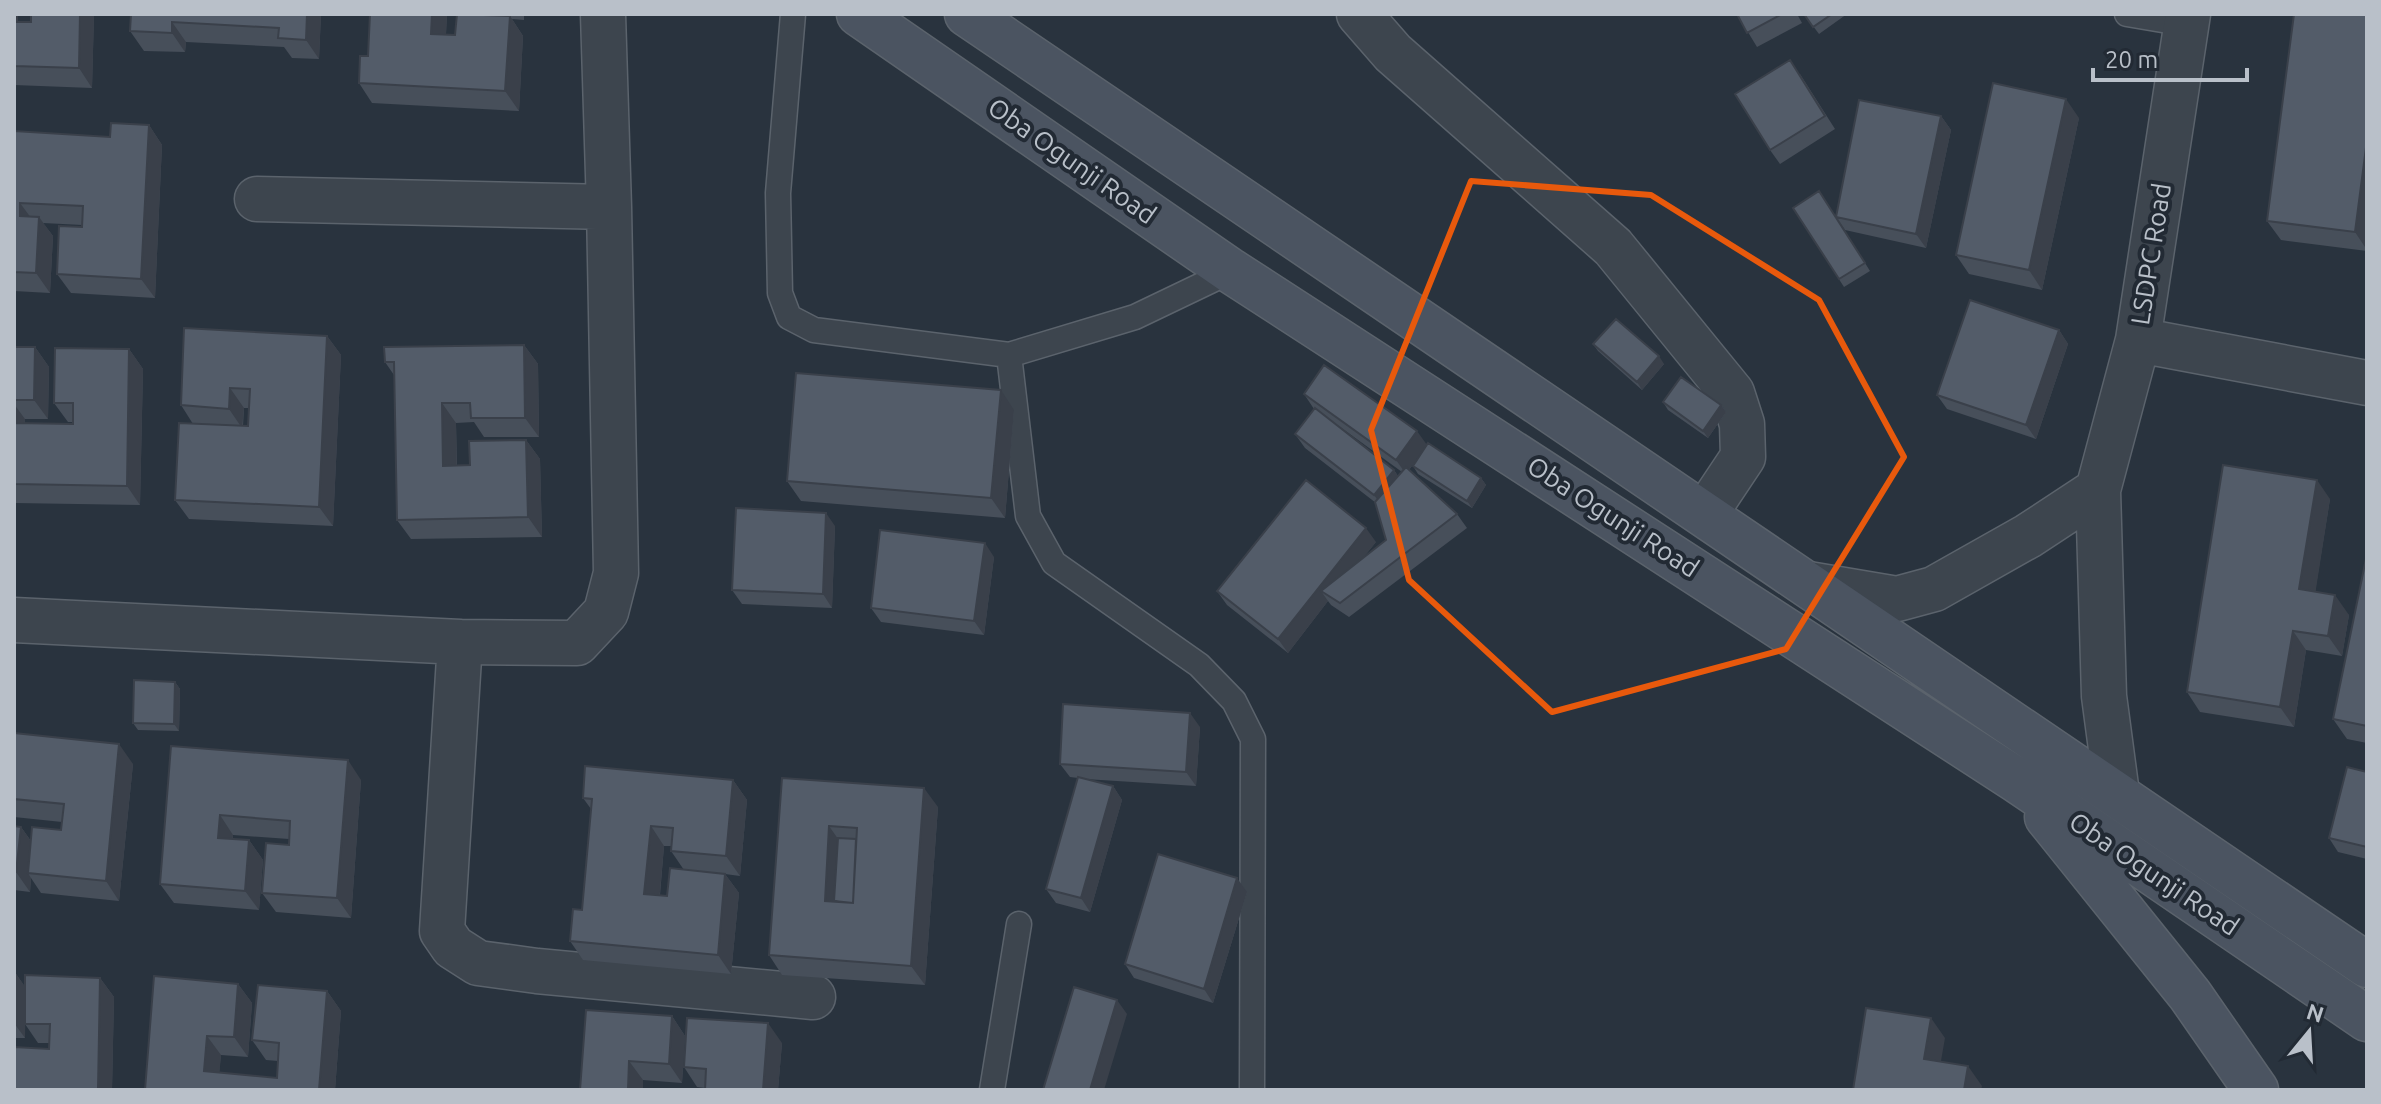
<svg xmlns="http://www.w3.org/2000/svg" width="2381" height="1104" font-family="Ubuntu,sans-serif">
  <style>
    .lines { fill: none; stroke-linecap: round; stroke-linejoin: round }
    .lane-casing { stroke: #5b636c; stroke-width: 27 }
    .street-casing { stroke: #5b636c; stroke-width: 47 }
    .secondary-casing { stroke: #5b636c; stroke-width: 47 }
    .lane { stroke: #3d454e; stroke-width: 24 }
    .street { stroke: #3d454e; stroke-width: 44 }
    .secondary { stroke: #4b5461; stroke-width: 44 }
    .wall { fill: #474f5a; fill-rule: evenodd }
    .shaded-wall { fill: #3a404a }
    .building { fill: #535c69; stroke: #3a404a; stroke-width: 2; fill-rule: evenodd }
    .marked { fill: none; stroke: #e8590c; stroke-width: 6; stroke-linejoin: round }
    .labels { text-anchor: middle; stroke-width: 8; stroke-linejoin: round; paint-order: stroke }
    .street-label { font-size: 26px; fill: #b9c0c9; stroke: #222a34 }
  </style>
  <rect width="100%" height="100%" fill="#29333e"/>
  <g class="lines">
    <g class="lane-casing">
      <path id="lane" d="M793,14l-15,179 2,100 9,24 25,13 195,25 126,-38 96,-46
        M2127,14l59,10
        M1009,355l19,161 26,47 145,102 35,36 19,38 -1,351
        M992,1090l27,-166"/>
    </g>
    <g class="street-casing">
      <path id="street" d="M1359,14l34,39 220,194 119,146 10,31 1,33 -38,57
        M257,199l352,8
        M2138,340l229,43
        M1808,584l89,15 37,-10 94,-53 70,-46
        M14,620l446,22 117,1 29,-31 10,-39 -7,-366 -6,-193
        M460,642l-18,289 11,16 25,16 59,8 276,26
        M2117,794l-13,-98 -6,-206 40,-150 50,-326"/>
    </g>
    <g class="secondary-casing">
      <path id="secondary" d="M859,14l372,257 787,510 349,238
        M967,14l1400,951
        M2047,817l143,178 66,95"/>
    </g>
    <use href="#lane" class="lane"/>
    <use href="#street" class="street"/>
    <use href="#secondary" class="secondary"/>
  </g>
  <path class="wall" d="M14,14h4v8h13v-8h63l-2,74 -78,-3z
    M131,14h190l-2,45 -27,-1 -8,-11 -98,-5 -1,10 -41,-1 -14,-20z
    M447,14l-1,20 9,1 2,-21h67v6l-12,-1 11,17 -4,75 -147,-8 -13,-20 9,-27z
    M1737,14h60l5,9 -45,24z
    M1804,14h43l-28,20z
    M2367,14v237l-86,-11 -14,-19z
    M1800,74l35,55 -55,35 -10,-14z
    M1941,116l10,14 -25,118 -81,-18 -8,-12 33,53 -26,16 -51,-79 43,8z
    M2079,118l-37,172 -73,-16 -13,-19z
    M149,125l13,20 -7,153 -84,-5 -14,-19 25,-47v-2l-39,-2 10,13 -3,57 -36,-2v-160l96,6z
    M2059,330l9,14 -32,95 -89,-30 -10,-14z
    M327,336l14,19 -8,171 -144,-7 -14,-19 18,-76 -12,-19zM244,408h5l-1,18h-5z
    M1593,344l71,20 -22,26 -44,-39z
    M524,345l14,19 1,73h-55l-10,-15 -18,1 1,42h13l56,-25 14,19 2,78 -131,2 -14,-19 -3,-145 -9,-13z
    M14,347h21l14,20 -1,52h-23v4l48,1v-2h-5l-14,-19 75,-54 14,20 -3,136 -126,-2z
    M1304,394l123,51 -18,25 48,44 10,14 -118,89 -18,-12 -3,-4 -40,52 -61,-48 -10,-14 159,-49 -15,18 25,-20 -10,-37 -71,-55 -10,-14 19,-25zM1336,424l66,48 -4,4 -4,-6z
    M1663,402l58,3 5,7 -18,26 -40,-28z
    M1014,410l-9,108 -204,-17 -14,-20z
    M1413,466l68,12 5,7 -14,23 -54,-34z
    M2330,499l-15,93 34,23 -7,41 -36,-6 -12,77 -94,-15 -13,-20z
    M835,526l-3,82 -90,-4 -10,-14z
    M2367,554v189l-20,-4 -14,-20z
    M994,557l-10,78 -103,-13 -10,-14z
    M175,682l5,7 -1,42 -41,-1 -5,-7z
    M1200,727l-4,59 -111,-7 28,7 9,14 -32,112 -34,-9 -10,-14 32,-111 -8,-1 -10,-13z
    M14,733l119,31 -14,137 -78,-8 -10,-15 -1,14 -16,-2v-64l7,1 10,14 30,-11 1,-8 -48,-5z
    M171,746l190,34 -10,138 -75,-6 -14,-19 27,-48v-6l-56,-4v4l16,1 14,20 -4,50 -85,-7 -14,-19z
    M2367,772v87l-29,-7 -9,-14z
    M782,778l156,29 -13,178 -143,-10 -13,-20z
    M733,780l14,20 -7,76 -15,-2 14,19 -8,81 -148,-14 -13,-19 12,-31 9,-101 -8,-11zM664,846h7v5l13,19 -17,26 -7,-1z
    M1247,892l-34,111 -79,-25 -9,-14z
    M14,971l11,16 75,-9 14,19 -2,93h-98l35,-41v-6h-11l-13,-19v14h-11z
    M238,984l14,19 -4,54 -27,-2 -2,18 58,5 1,-17 -12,-1 -14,-20 75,-49 14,20 -6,79h-190z
    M672,1016l13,20 -3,47 -39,-3v10h-63z
    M782,1043l-4,47h-73v-2l-8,-1 -13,-20z"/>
  <path class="shaded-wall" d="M14,14h4v27l-4,-5z
    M80,14l14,1 -2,73 -13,-20z
    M307,14h14l-2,45 -13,-19z
    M432,14h15l-2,39 -14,-19z
    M510,16l13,20 -4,75 -14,-20z
    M172,22l14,20 -1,10 -13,-19z
    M2066,99l13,19 -37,172 -13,-20z
    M1941,116l10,14 -25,118 -10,-14z
    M149,125l13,20 -7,153 -14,-19z
    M2367,140v110l-12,-18z
    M20,203l14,19 -14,-6z
    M39,217l14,19 -3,57 -14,-20z
    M2059,330l9,14 -32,95 -10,-14z
    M327,336l14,19 -8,171 -14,-19z
    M524,345l14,19 1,73 -14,-19z
    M35,347l14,20 -1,52 -14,-19z
    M129,349l14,20 -3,136 -13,-19z
    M1659,356l5,8 -22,26 -5,-8z
    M230,388l14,20 -2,20 -13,-19z
    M1001,390l13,20 -9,108 -14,-20z
    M442,403l14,20 1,62 -14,-19z
    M14,404l11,15 -1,23 -10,-15z
    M1721,405l5,7 -18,26 -5,-7z
    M1417,431l10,14 -21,29 -10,-14z
    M526,440l14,19 2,78 -14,-20z
    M1394,470l9,14 -19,25 -10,-14z
    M1481,478l5,7 -14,23 -5,-7z
    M2317,480l13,19 -17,109 -14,-19z
    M826,513l9,13 -3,82 -9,-14z
    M1366,528l10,14 -45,56 -10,-7 7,10 -40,52 -10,-14z
    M985,543l9,14 -10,78 -10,-14z
    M2335,595l14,20 -7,41 -14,-20z
    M2293,631l13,19 -12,77 -14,-20z
    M175,682l5,7 -1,42 -5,-7z
    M1190,713l10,14 -4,59 -10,-14z
    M119,744l14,20 -14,137 -13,-20z
    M348,760l13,20 -10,138 -14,-20z
    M733,780l14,20 -7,76 -14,-20z
    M1113,786l9,14 -32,112 -9,-14z
    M924,788l14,19 -13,178 -14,-19z
    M220,815l13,20 -2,22 -13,-19z
    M651,826l13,20 -6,68 -14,-20z
    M829,826l14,20 -4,67 -14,-12z
    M21,827l14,20 -7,26 3,5 -1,14 -14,-20z
    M249,840l14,20 -4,50 -14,-19z
    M725,874l14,19 -8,81 -13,-19z
    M1237,878l10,14 -34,111 -9,-14z
    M14,971l12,17 -1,50 -11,-15z
    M100,978l14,19 -2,93h-14z
    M238,984l14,19 -4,54 -14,-20z
    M327,991l14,20 -6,79h-16z
    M1117,1000l10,14 -23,76h-14z
    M672,1016l13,20 -3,47 -13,-19z
    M1931,1018l14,20 -7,40 -14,-19z
    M768,1023l14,20 -4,47h-15z
    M207,1036l14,19 -3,35 -14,-19z
    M629,1061l14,19v10h-15z
    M1968,1066l14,20 -1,4h-17z"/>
  <path class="building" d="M31,14h49l-1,54 -65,-2v-44h17z
    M131,14h176l-1,26 -28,-2 1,-10 -107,-6v11l-42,-2z
    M370,14h62l-1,20 24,1 2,-21 53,2 -5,75 -146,-8 1,-27h8z
    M1737,14h45l-35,19z
    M1804,14h28l-19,13z
    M2294,14h73v126l-12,92 -88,-11z
    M1790,60l35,56 -55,34 -35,-56z
    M1993,83l73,16 -37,171 -73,-15z
    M1859,100l82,16 -25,118 -80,-17z
    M111,123l38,2 -8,154 -84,-5 2,-48 23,1 1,-21 -63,-3v13l19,1 -3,56 -22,-1v-141l96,6z
    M1819,191l46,72 -26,16 -46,-71z
    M1970,300l89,30 -33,95 -89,-30z
    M1616,319l43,37 -22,26 -44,-38z
    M184,328l143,8 -8,171 -144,-7 4,-77 69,3 2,-37 -20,-1 -1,21 -48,-4z
    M524,345l1,73h-54l-1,-15h-28l1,63 27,-1 -1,-24 57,-1 2,77 -131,3 -3,-158h-9l-1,-15z
    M14,347h21l-1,53h-20z
    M55,348l74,1 -2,137 -113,-2v-61l59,1v-21h-19z
    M1324,365l93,66 -21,29 -92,-66z
    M796,373l205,17 -10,108 -204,-17z
    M1681,377l40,28 -18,26 -40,-29z
    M1315,408l79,62 -20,25 -79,-61z
    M1428,443l53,35 -14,23 -54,-35z
    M2223,465l94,15 -18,109 36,6 -7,41 -35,-5 -13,76 -93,-15z
    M1406,467l51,47 -117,89 -19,-12 65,-51 -11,-38z
    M1306,480l60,48 -88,111 -61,-48z
    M736,508l90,5 -3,81 -91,-4z
    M880,530l105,13 -11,78 -103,-13z
    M2367,554v172l-34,-7z
    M134,680l41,2 -1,42 -41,-1z
    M1063,704l127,9 -4,59 -126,-8z
    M14,733l105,11 -13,137 -78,-8 4,-46 29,3 3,-26 -50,-5z
    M171,746l177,14 -11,138 -75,-5 4,-50 23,2 1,-24 -70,-6 -2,23 31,2 -4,51 -85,-7z
    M585,766l148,14 -7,76 -55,-5 2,-23 -22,-2 -7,68 23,2 3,-28 55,6 -7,81 -148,-14 3,-32 9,1 10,-111 -9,-1z
    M2347,767l20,5v75l-38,-9z
    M1078,777l35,9 -32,112 -35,-9z
    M782,778l142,10 -13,178 -142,-11zM829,826l28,2 -4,75 -28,-2z
    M14,826l7,1 -5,45h-2z
    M838,838l18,1 -3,64 -19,-2z
    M1158,854l79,24 -33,111 -79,-25z
    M25,975l75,3 -2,112h-84v-43l35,2 1,-25h-25z
    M154,976l84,8 -4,53 -27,-1 -3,35 73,7 2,-35 -27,-3 6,-55 69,6 -8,99h-174z
    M1074,987l43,13 -27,90h-47z
    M1866,1008l65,10 -7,41 44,7 -4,24h-111z
    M586,1010l86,6 -3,48 -40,-3 -1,29h-48z
    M687,1018l81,5 -5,67h-58l1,-21 -22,-2z"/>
  <path class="marked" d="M1471,181l180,14 168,105 85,157 -118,192 -234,63 -143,-132 -38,-150z"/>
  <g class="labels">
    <g class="street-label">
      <text transform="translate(1072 161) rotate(35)" y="9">Oba Ogunji Road</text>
      <text transform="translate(2151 254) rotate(-81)" y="9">LSDPC Road</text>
      <text transform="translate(1613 517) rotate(33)" y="9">Oba Ogunji Road</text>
      <text transform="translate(2154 874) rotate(34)" y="9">Oba Ogunji Road</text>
    </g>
  </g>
  <rect width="2381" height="1104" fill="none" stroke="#b9c0c9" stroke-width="32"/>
  <g transform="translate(2309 1032) rotate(18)" stroke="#222a34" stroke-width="6" paint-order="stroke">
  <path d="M0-6L14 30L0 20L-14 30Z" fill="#b9c0c9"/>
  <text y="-12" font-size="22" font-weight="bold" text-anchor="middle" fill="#b9c0c9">N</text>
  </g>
  <path d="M2093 68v12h154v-12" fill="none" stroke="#b9c0c9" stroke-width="4"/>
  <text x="2105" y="68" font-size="24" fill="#b9c0c9" stroke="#222a34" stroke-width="6" paint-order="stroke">20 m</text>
</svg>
